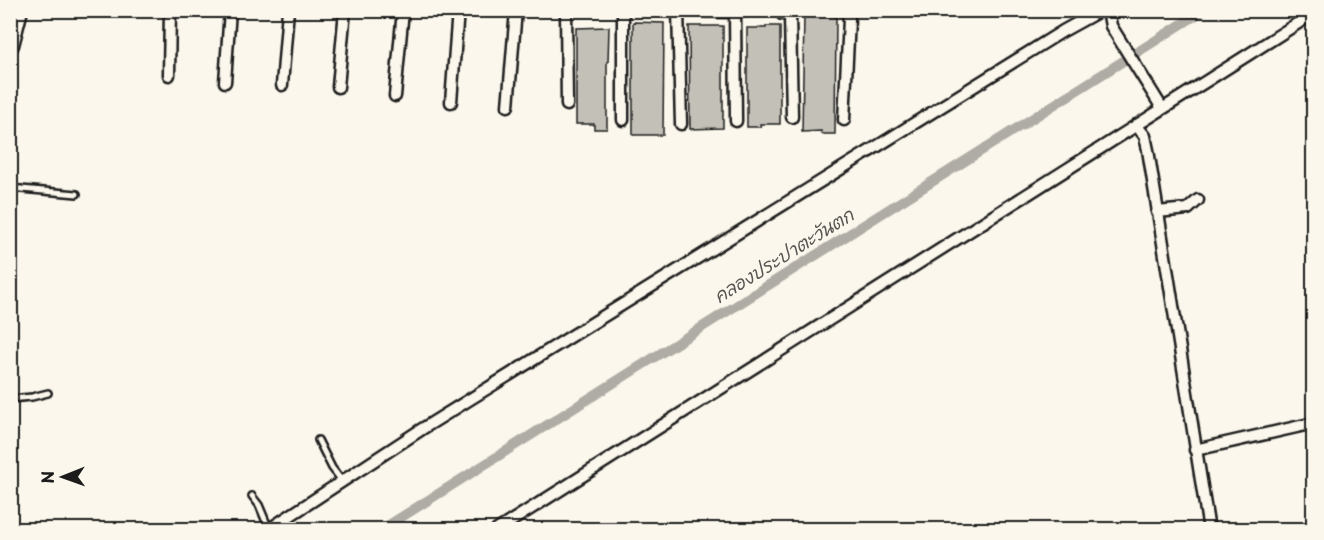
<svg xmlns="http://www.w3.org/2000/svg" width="1324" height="540" font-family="'Playpen Sans','Playpen Sans Thai',sans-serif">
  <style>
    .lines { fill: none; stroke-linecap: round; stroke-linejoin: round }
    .canal { stroke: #afaca5; stroke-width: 10 }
    .building { fill: #c3c0b8; stroke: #1c1c1c; stroke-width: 1.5 }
    .lane-casing { stroke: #1c1c1c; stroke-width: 10 }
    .street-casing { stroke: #1c1c1c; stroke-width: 15 }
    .secondary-casing { stroke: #1c1c1c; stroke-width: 21 }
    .lane { stroke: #fbf7ec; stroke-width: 5 }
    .street { stroke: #fbf7ec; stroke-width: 10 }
    .secondary { stroke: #fbf7ec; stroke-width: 16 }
    .labels { text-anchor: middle; stroke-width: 4.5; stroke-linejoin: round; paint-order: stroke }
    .water-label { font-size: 18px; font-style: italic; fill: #575653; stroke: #fbf7ec }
  </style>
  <rect width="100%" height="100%" fill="#fbf7ec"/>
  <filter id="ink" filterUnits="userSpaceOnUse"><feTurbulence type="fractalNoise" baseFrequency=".0167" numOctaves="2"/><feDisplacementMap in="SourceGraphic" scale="12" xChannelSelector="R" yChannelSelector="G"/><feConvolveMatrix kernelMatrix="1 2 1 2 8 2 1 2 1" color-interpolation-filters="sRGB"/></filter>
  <g filter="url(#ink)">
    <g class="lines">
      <path class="canal" d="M381,530l823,-520"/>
    </g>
    <path class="building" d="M836,16l-1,118h-13l-1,-3 -19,1 2,-115z
      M633,22l31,1 -1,112h-30z
      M689,26h34v102l-33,1z
      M766,26h14v98h-20l1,3h-14v-99h19z
      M609,27l-1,35h-1v67h-13v-5h-18v-96z"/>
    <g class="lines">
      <g class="lane-casing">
        <path id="lane" d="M10,188l67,6
          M10,399l22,-2 16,-4
          M318,440l14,28 10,13
          M252,496l7,9 10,24"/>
      </g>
      <g class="street-casing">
        <path id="street" d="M566,10l1,95
          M623,10v110
          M651,10l84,2 16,-2
          M678,10l3,114
          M735,10l1,111
          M779,10l3,4 8,1 7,-5
          M1108,10l3,16 51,82
          M790,15l2,102
          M169,75l1,-65
          M225,82l5,-72
          M282,85l6,-75
          M338,87l7,-77
          M395,96l8,-86
          M451,102l7,-92
          M508,106l8,-96
          M844,120l5,-101 -3,-9
          M1136,125l9,11 3,14 61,380
          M1157,212l31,-3 10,-9
          M1195,450l119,-27
          M268,530l154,-101 641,-398 38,-21
          M497,530l817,-517"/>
      </g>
      <g class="secondary-casing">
        <path id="secondary" d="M10,45l9,-35"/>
      </g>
      <use href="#lane" class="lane"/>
      <use href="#street" class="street"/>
      <use href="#secondary" class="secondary"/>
    </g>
  </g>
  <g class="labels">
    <g class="water-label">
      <text transform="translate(784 256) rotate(-32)" y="6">คลองประปาตะวันตก</text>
    </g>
  </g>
  <rect width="1324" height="540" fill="none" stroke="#fbf7ec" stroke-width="36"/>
  <rect x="18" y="18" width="1288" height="504" fill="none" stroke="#1c1c1c" stroke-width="2" filter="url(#ink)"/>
  <g transform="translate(63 477) rotate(269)" stroke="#fbf7ec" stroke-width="4.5" paint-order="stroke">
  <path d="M0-4.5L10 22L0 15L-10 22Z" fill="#1c1c1c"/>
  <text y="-9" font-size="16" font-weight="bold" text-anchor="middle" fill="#1c1c1c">N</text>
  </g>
</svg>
